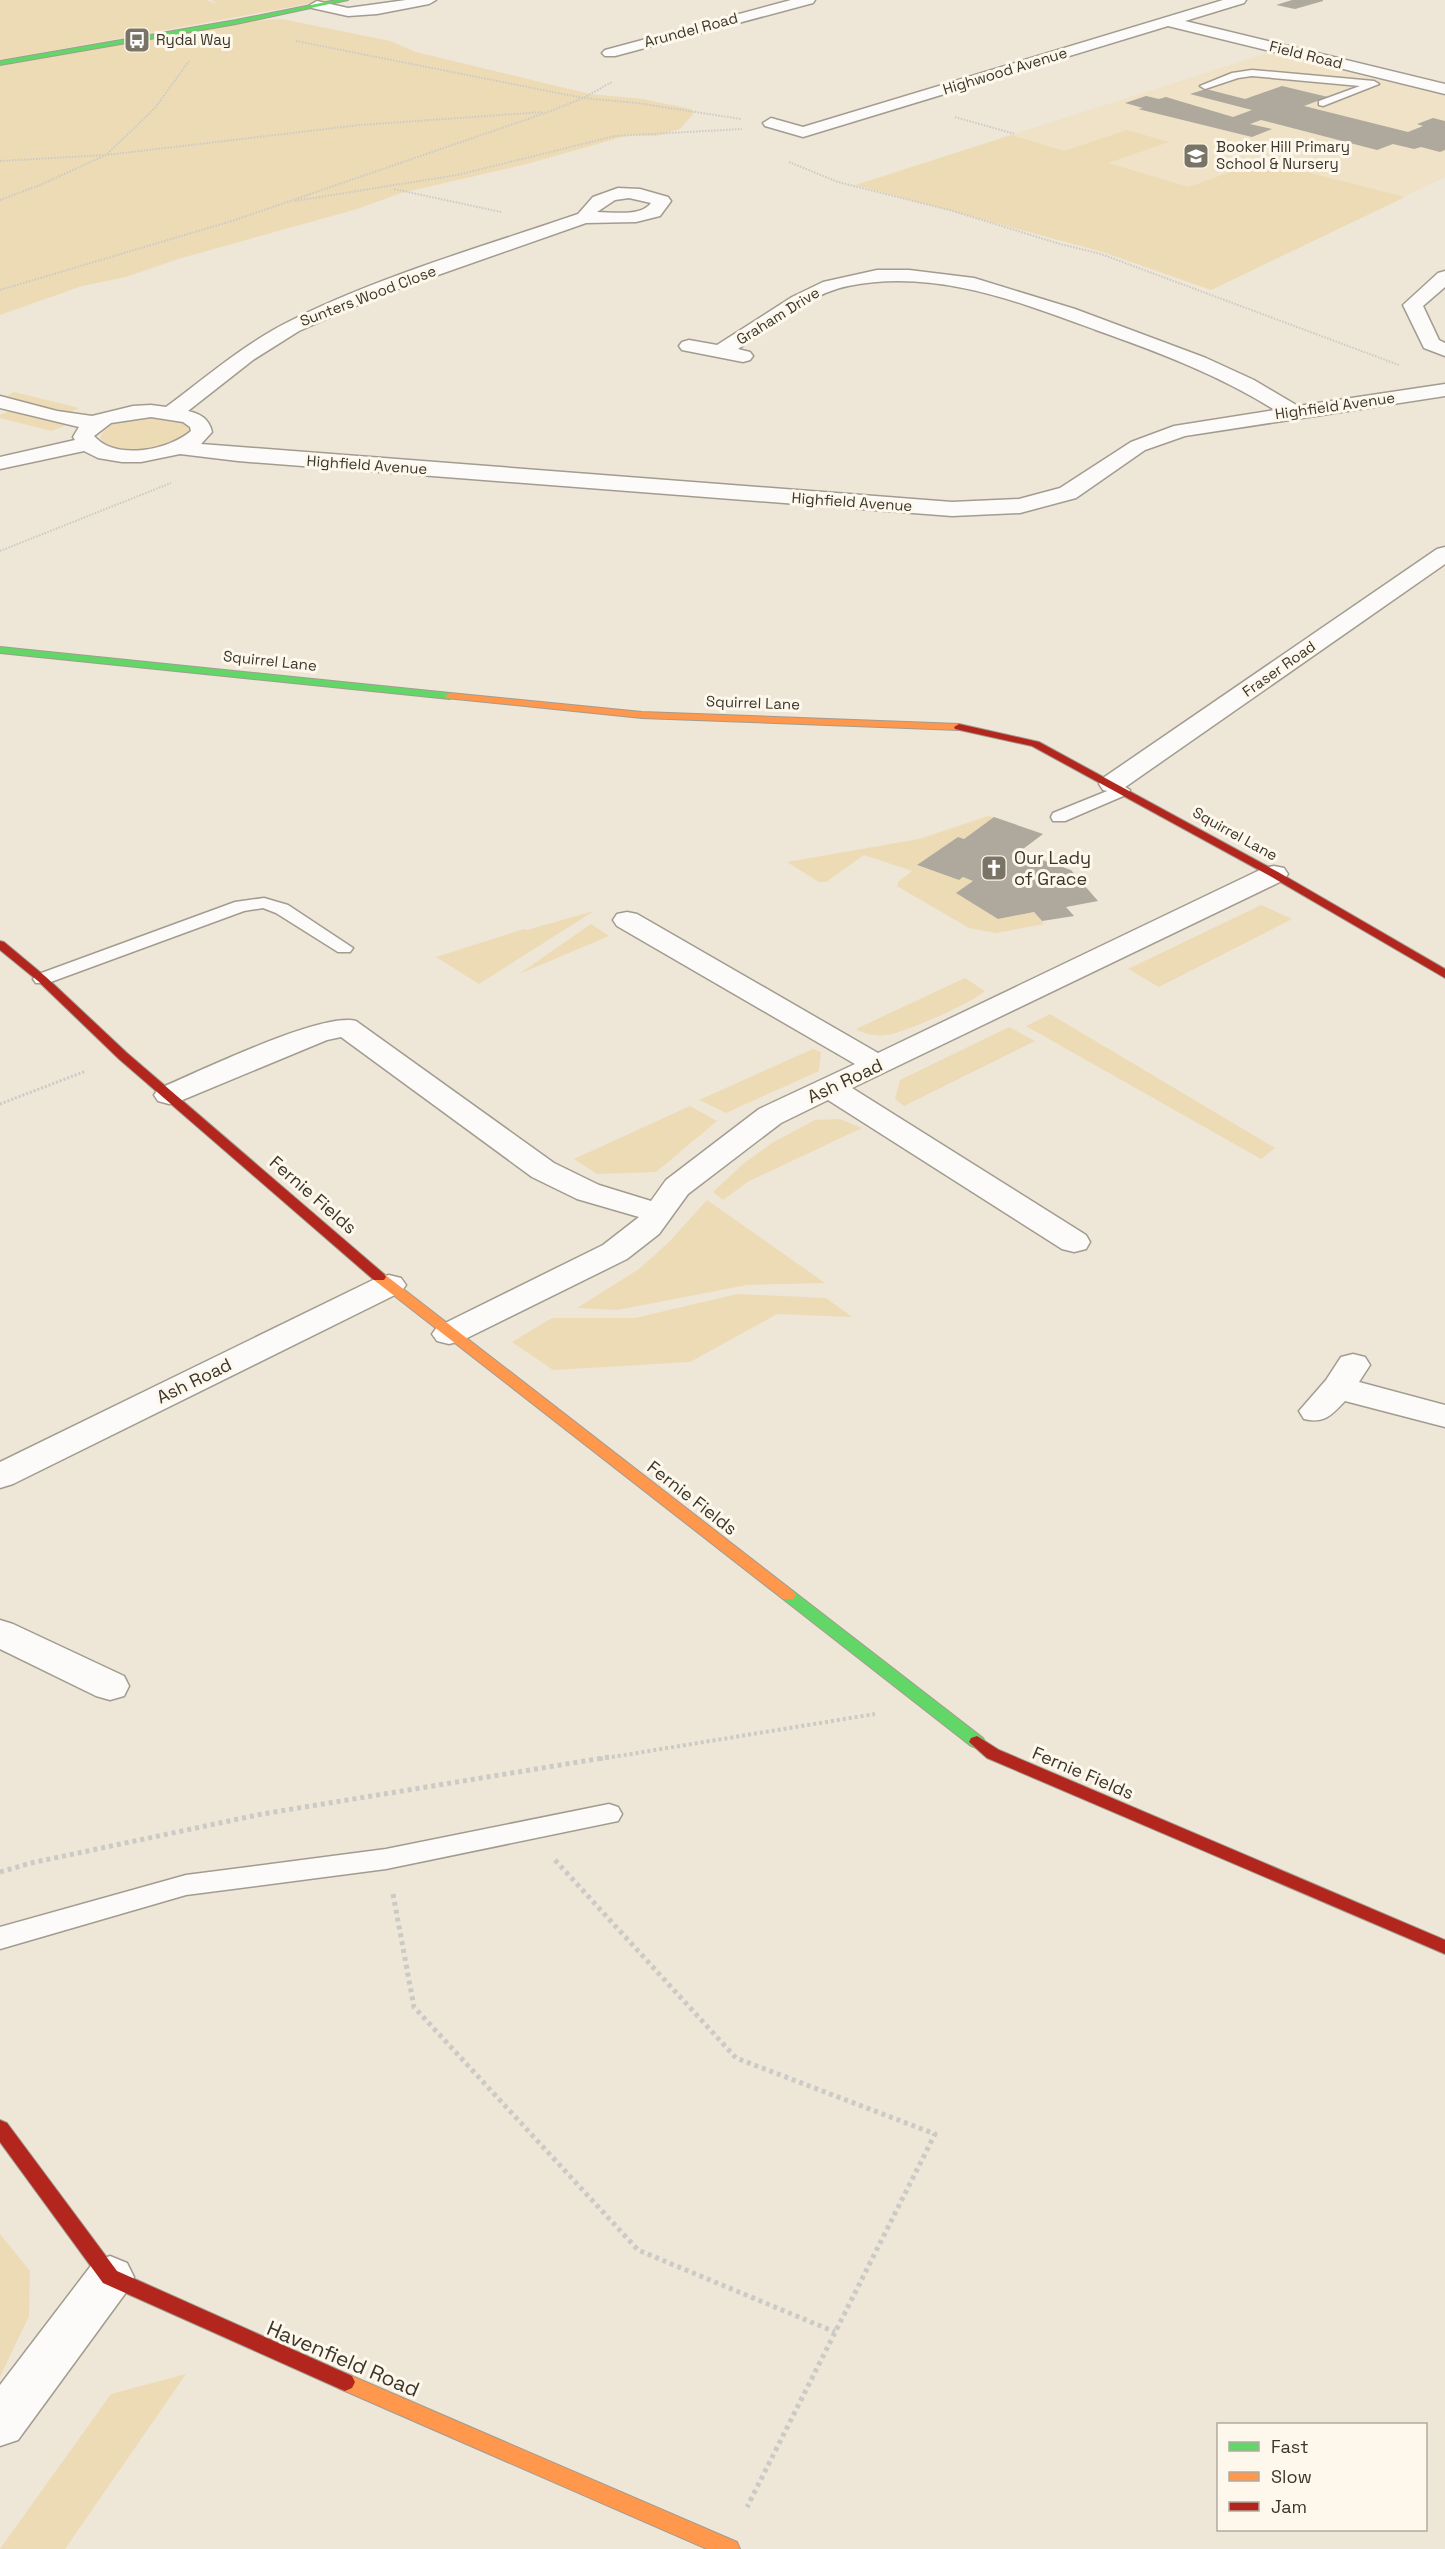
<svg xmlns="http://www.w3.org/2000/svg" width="1445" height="2549" font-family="'Space Grotesk',sans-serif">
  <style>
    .built { fill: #efe2c7 }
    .green { fill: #eddbb5 }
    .building { fill: #aea89d }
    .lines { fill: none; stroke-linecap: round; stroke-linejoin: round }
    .lane-casing { stroke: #a29c90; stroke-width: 3 }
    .street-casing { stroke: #a29c90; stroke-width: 3 }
    .fast-casing { stroke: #a29c90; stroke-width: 2 }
    .slow-casing { stroke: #a29c90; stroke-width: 2 }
    .jam-casing { stroke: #a29c90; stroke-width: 2 }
    .path-far3 { stroke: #cccac6; stroke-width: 2; stroke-dasharray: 1.5 1.5; stroke-linecap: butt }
    .path-far2 { stroke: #cccac6; stroke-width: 3; stroke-dasharray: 2 2; stroke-linecap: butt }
    .path-far1 { stroke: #cccac6; stroke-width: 4; stroke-dasharray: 3 3; stroke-linecap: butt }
    .path { stroke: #cccac6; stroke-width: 5; stroke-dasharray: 4 4; stroke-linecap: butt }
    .lane { fill: #fcfbf9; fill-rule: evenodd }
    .street { fill: #fcfbf9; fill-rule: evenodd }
    .fast { fill: #63d668; fill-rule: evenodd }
    .slow { fill: #ff974d; fill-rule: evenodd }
    .jam { fill: #b3261e; fill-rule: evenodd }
    .labels { text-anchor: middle; stroke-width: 6; stroke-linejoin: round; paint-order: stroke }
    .far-street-label { font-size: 15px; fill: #3b362b; stroke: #fef8ec }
    .far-poi-label { font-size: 15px; fill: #3b362b; stroke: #fef8ec; text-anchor: start }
    .poi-label { font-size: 18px; fill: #3b362b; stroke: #fef8ec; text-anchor: start }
    .street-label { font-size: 18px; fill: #3b362b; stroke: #fef8ec }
    .near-street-label { font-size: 21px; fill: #3b362b; stroke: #fef8ec }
  </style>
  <rect width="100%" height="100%" fill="#eee6d7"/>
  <path class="built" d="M1267,53l178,43v81l-234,113 -108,-38 -247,-67z"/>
  <path class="green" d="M0,0h206l12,4 -7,-4h119l-330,60z
    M282,19l108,22 26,11 174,42 53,5 48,10 3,4 -14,16 -24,7 -27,-1 -102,29 -126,29 -44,16 -179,50 -52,18 -44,9 -82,29v-249l253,-45z
    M1127,130l42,12 -61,21 81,24 52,-19 21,4 12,-8 131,33 -194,93 -108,-38 -247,-67 155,-50 53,16z
    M14,392l65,16 -12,6 -65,-15z
    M10,411l54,12 3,2 -16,6 -51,-13v-3z
    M150,417h16l23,7 5,11c-23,9 -77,32 -94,3 6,-19 34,-19 50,-21z
    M988,816l6,1 -30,22 -6,-2 -40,29 41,14 4,-3 10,4 -16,12 41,26 36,-7 10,12 -48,9 -27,-5 -72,-42 2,-5 13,-10 -48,-16 -38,27h-7l-32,-20 132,-23z
    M1261,905l31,14 -133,68 -31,-18z
    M594,911l-115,73 -43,-27 88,-28 3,1z
    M591,924l18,12 -90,38z
    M965,978l20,13c-19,15 -69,36 -93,43 -11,3 -27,1 -36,-5z
    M1050,1014l225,134 -14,11 -235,-133z
    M1009,1027l26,14 -131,65 -9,-7 5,-19z
    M813,1049l8,3 -2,19 -93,42 -27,-13z
    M690,1106l27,15 -61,51 -59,2 -23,-15z
    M840,1119l22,9 -113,53 -26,19 -10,-8 30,-28 29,-21 43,-23z
    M707,1200l118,83 -78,2 -130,25 -40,-2 62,-39 31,-28z
    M737,1294l89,4 26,19 -75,-3 -87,48 -137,8 -41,-28 40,-24h83z
    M0,2234l30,37 -1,45 -29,61z
    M186,2374l-121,175h-65l111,-155z"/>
  <path class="building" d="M1292,0h31v1l-28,8 -19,-4z
    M1282,86l46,11 -24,9 104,26 15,-6 -6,-2 16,-6 12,3v29l-5,2 -19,-5 -7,2 -21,-5 -16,6 -116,-30 -11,4 22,5 -20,8 -114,-28 5,-1 -18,-5 21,-7 13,3 7,-2 67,20 19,-7 -62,-16 16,-5 39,10z
    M994,817l49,17 -24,18 52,18 27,31 -32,6 8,9 -32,5 -8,-9 -36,7 -42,-26 17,-12 -10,-4 -4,3 -42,-15 41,-28 6,2z"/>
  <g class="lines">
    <g class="lane-casing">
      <path id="lane" d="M1252,70l122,11 5,3 -56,22 -4,-1v-4l41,-15 -108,-10 -14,2 -33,11 -5,-3 32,-13z
        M1122,785l8,5 -2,4 -63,27h-12l-2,-4 2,-4z
        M264,898l24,7 65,43 -3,4h-12l-62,-39 -13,-5 -19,3 -196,72h-12l-3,-4 3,-4 199,-73z
        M609,1804l9,3 4,7 -4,7 -232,48 -200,26 -186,54v-22l186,-52 200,-26z"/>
    </g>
    <g class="street-casing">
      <path id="street" d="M406,0h30l-7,4 -52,10 -29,2 -36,-8 -2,-3 7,-4 31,7z
        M791,0h24l-2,3 -198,53h-10l-3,-3 3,-3z
        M1223,0h23l-2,3 -59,18 260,63v10l-277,-68 -365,111 -38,-11 -2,-3 8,-5 32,9z
        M618,188l22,1 28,8 3,4 -11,15 -24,6 -50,1 -205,72 -82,36 -46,29 -65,51c13,3 21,8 24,21l-11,12 751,58 67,-3 41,-11 71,-46 43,-16 101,-16c-56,-35 -117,-58 -179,-80 -79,-29 -162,-62 -248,-44 -40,8 -76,41 -110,63l12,3 3,4 -3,4 -7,2 -61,-12 -3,-4 3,-4 7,-2 28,5 75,-48 31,-15 54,-12h32l65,8 101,31 131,49 48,22 44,26 147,-22v12l-260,40 -40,14 -69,48 -56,15 -68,3 -714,-55 -58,-7 -39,8h-19l-24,-4 -14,-7 -84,18v-12l75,-17 -2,-3 6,-10 -79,-19v-12l57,15 35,5 41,-10 18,-1 15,2c39,-29 77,-62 120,-84 90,-46 196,-76 292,-109l15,-17zM629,198l22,5c-10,14 -39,9 -54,9l18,-12zM151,417l32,5 7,5 1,4c-22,19 -75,30 -97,5l17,-13z
        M1445,271v16l-22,19 16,34 6,3v13l-21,-8 -21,-43 35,-32z
        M1445,547v17l-324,226 -9,2 -9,-2 -4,-6 4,-6 334,-229z
        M1274,866l10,2 4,6 -4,6 -432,208 234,147 4,7 -4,7 -12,3 -12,-3 -234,-149 -47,23 -93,71 -29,40 -32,25 -166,82 -12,3 -12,-3 -5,-7 5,-7 166,-82 36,-28 -62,-18 -45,-22 -191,-140 -14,3 -147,61 -11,3 -11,-3 -4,-6 4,-6c40,-17 163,-77 198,-68l198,142 45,22 52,16 15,-21 93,-71 96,-45 -238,-138 -4,-6 4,-6 10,-2 10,2 241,139 386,-185z
        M389,1275l12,3 5,7 -5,7 -388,192 -13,4v-26l377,-184z
        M1353,1354l12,3 5,8 -11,17 86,23v22l-100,-26c-13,14 -21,23 -41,18l-5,-8 27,-31 15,-23z
        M0,1620l13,4 111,52 5,10 -5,10 -14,4 -14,-4 -96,-47z
        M110,2256l17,7 7,14 -7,14 -109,149 -18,6v-61l93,-122z"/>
    </g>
    <g class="fast-casing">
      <path id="fast" d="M336,0h12l-112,24 -236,41v-4l236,-41z
        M0,647l450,46 5,3 -5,3 -450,-46z
        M788,1590l5,1 190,147 2,4 -2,4 -6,2 -6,-2 -188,-147 -3,-4 3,-4z"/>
    </g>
    <g class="slow-casing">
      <path id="slow" d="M450,693l192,19 317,12 5,3 -5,3 -317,-12 -196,-20 -1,-2z
        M379,1273l5,1 409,317 3,4 -3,4h-10l-409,-319 -2,-3z
        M345,2373l392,169 3,7h-33l-369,-161 -3,-6 3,-6z"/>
    </g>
    <g class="jam-casing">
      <path id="jam" d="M959,724l80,18 239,130 167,97v9l-175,-102 -238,-130 -77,-17 -1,-2z
        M0,941l4,1 42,35 81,76 257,221 2,3 -2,3h-10l-255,-221 -81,-78 -38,-31z
        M977,1736l22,14 446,190v14l-458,-196 -18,-16 2,-4z
        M0,2120l7,3 110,148 235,105 3,6 -3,6 -7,3 -7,-3 -235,-105 -103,-141z"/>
    </g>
    <path class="path-far3" d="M296,41l287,57 54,5 104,16
      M955,117l60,17
      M0,161l106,-6 254,-30 183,-13
      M789,162l49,20 115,29 107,33 41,10 298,111
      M394,189l107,23
      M0,200l40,-15 66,-30 49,-47 34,-47
      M295,201l162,-26 158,-39 127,-7
      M0,290l235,-70 316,-109 32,-13 29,-16
      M0,551l171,-68"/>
    <path class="path-far2" d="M0,1104l86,-33"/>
    <path class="path-far1" d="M600,1759l275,-45"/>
    <path class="path" d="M555,1860l181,198 199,76 -188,373
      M0,1872l31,-9 231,-49 347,-57
      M393,1894l21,113 224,243 197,82"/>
    <use href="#lane" class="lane"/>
    <use href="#street" class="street"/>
    <use href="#fast" class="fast"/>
    <use href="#slow" class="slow"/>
    <use href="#jam" class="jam"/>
  </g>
  <defs>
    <g id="bus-square" transform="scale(1.35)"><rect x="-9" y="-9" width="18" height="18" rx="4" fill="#7a7467" stroke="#fef8ec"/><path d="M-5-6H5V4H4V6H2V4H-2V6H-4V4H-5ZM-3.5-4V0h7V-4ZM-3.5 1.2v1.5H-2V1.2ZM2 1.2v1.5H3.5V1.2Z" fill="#fff"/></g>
    <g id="school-square" transform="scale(1.35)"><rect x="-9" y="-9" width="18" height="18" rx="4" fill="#7a7467" stroke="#fef8ec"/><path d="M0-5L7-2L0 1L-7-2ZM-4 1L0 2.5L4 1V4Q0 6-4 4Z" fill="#fff"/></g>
    <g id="church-square" transform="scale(1.35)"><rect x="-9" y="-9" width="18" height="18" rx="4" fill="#7a7467" stroke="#fef8ec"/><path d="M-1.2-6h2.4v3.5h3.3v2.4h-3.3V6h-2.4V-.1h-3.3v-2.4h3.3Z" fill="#fff"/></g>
  </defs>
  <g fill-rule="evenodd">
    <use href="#bus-square" x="137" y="40"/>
    <use href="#school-square" x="1196" y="156"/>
    <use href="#church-square" x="994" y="868"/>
  </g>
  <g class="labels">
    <g class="far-street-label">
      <text transform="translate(691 30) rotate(-15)" y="5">Arundel Road</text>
      <text transform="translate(1306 55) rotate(14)" y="5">Field Road</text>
      <text transform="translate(1005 71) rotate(-17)" y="5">Highwood Avenue</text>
      <text transform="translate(368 296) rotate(-21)" y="5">Sunters Wood Close</text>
      <text transform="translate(778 316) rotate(-32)" y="5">Graham Drive</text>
      <text transform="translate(1335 406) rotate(-8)" y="5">Highfield Avenue</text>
      <text transform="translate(367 465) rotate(4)" y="5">Highfield Avenue</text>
      <text transform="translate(852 502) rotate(4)" y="5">Highfield Avenue</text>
      <text transform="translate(270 661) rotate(6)" y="5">Squirrel Lane</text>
      <text transform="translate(1279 669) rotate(-35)" y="5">Fraser Road</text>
      <text transform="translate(753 703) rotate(2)" y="5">Squirrel Lane</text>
      <text transform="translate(1235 834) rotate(29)" y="5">Squirrel Lane</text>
    </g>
    <g class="far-poi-label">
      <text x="156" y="45">Rydal Way</text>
      <text x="1216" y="152">Booker Hill Primary<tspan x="1216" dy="17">School &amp; Nursery</tspan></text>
    </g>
    <g class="poi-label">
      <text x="1014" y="864">Our Lady<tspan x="1014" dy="21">of Grace</tspan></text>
    </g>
    <g class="street-label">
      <text transform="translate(845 1081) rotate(-25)" y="6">Ash Road</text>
      <text transform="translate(313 1195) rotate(41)" y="6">Fernie Fields</text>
      <text transform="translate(194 1381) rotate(-26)" y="6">Ash Road</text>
      <text transform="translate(692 1498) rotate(38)" y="6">Fernie Fields</text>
      <text transform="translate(1083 1773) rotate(23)" y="6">Fernie Fields</text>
    </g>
    <g class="near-street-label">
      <text transform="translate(343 2359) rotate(23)" y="7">Havenfield Road</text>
    </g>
  </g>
  <rect x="1217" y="2423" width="210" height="108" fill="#fef8ec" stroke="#b0aa9f" stroke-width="1.5"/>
  <rect x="1229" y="2442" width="30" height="9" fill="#63d668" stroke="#b0aa9f" stroke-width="1.5"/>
  <text x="1271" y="2453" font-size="18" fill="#3b362b">Fast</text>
  <rect x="1229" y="2472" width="30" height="9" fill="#ff974d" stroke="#b0aa9f" stroke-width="1.5"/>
  <text x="1271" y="2483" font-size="18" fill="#3b362b">Slow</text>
  <rect x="1229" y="2502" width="30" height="9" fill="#b3261e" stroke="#b0aa9f" stroke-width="1.5"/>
  <text x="1271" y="2513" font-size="18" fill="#3b362b">Jam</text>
</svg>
